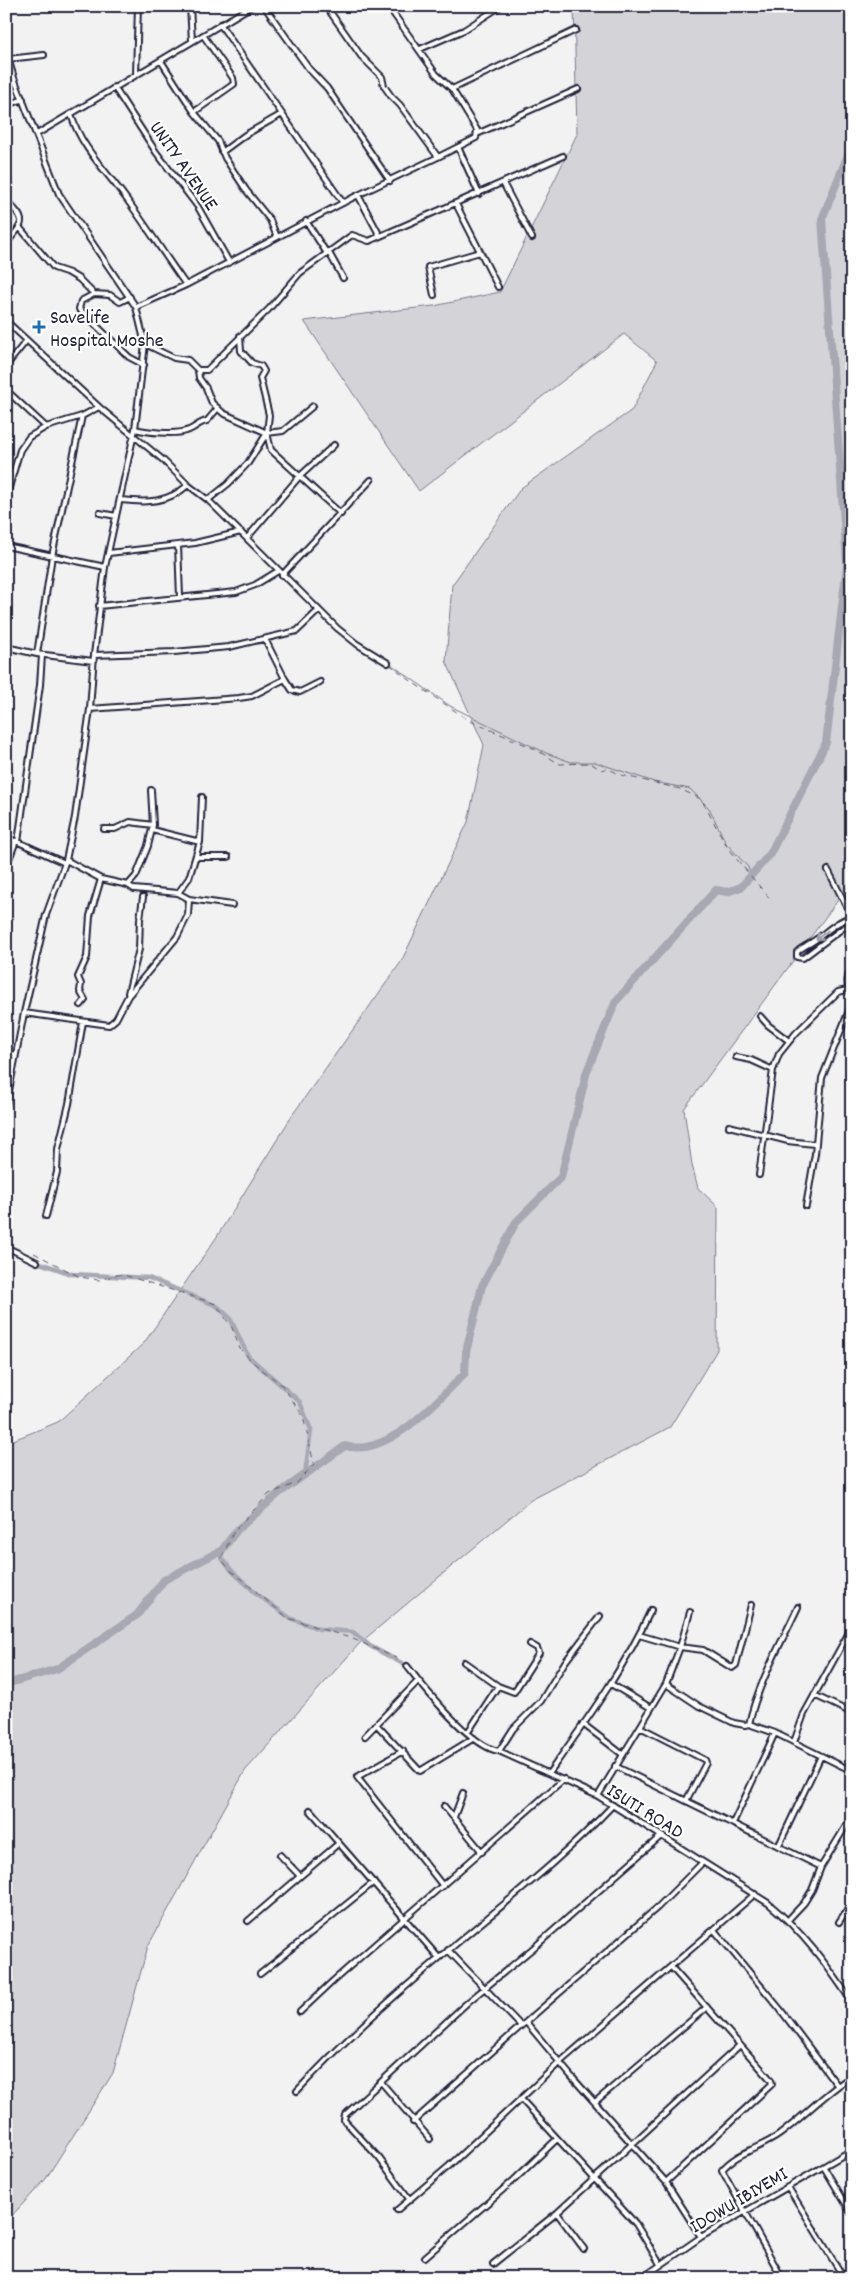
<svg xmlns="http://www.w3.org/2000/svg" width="858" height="2284" font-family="Dekko,sans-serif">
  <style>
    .green { fill: #d3d3d8; stroke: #7a7a8a }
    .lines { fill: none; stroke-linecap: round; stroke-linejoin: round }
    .stream { stroke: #727282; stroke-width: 1 }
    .canal { stroke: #a8a8b2; stroke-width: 4.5 }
    .river { stroke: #a8a8b2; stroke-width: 8 }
    .ferry { stroke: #58586b; stroke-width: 1; stroke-dasharray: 6 5; stroke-linecap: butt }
    .minor-casing { stroke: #22223b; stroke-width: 8 }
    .minor { stroke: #fff; stroke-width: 4 }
    .oneway { stroke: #9c9ca7 }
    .poi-dot { fill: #1f6fb2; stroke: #fff; stroke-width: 2 }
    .labels { text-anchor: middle; stroke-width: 4.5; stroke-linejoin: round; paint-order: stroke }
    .street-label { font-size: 20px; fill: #22223b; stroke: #fff }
    .poi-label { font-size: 20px; fill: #22223b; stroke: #fff; text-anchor: start }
  </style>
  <rect width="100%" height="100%" fill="#f2f2f3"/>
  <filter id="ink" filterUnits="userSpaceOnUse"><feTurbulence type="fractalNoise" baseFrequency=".02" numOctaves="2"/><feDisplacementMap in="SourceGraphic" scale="10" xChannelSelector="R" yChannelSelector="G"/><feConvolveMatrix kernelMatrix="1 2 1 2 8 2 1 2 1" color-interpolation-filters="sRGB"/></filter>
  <g filter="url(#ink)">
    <path class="green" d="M574,6h278v875l-168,228 8,56 6,23 20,19 -1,143 -47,77 -139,73 -171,143 -115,128 -97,175 -35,127 -68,107 -39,42v-779l52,-21 86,-79 72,-105 77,-124 108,-152 67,-140 16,-77 -38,-84 6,-76 69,-97 111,-78 25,-49 -33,-27 -205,157 -115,-170 130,-15 66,-14 77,-158z"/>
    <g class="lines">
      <path class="stream" d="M389,663l61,43 96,47 25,9h24l59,20 36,7 19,19 17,35 22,24 3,9"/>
      <path class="canal" d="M37,1262l35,12 77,4 68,28 13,12 18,38 52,46 11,28 -6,44
        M218,1553l14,18 26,24 32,23 29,11 34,3 17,14 37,20"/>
      <path class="river" d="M6,1684l51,-15 80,-54 27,-35 58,-30 15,-20 41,-36 67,-48c43,12 92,-45 120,-73l1,-21 16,-66 34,-64 45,-45 26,-106 29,-70 100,-111 11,2 14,-5 29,-33 56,-111 21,-179 -25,-345 30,-74
        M6,1893l4,11 -4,5"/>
      <path class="ferry" d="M389,664l26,20 55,37 63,27 27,16 30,-1 12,7 5,-2 14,7 59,14 21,10 28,51 42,50
        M34,1253l46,24 19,3 22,-6 95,30 16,24 8,21 16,16 26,20 21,31 11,48 -17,19 -28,11 -35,37 -13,28 9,11 58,48 65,21 43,19 10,10"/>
      <g class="minor-casing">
        <path id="minor" d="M190,6l2,35
          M264,6l45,63 18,19 63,93
          M326,6l35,50 21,21 2,9 7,10 9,9 38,52 38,-19 1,-8 -25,-41 -16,-15 -48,-68
          M391,10l7,-4
          M220,24l62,90 -37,21 -23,17
          M420,49l44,-19 37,-24
          M6,52l8,26 45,116 77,113 9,37 -10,85 -30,138 -11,88 -4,54 -15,108 -9,43 -20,55 -22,98 -18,93
          M8,59l36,-4
          M161,61l33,51 24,29 7,17 21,32 24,30 7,17
          M136,75l2,-69
          M114,87l42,65 42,55 31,55
          M452,89l124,-59
          M6,106l17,-7
          M194,112l40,-28 -1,-6 -30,-43
          M71,114c9,32 35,57 54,83 21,28 40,59 61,88
          M282,114l61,89
          M37,134l215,-128
          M477,134l101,-45
          M458,147l21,47
          M6,172l3,12 -3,6
          M503,183l29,55
          M358,195l22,41
          M6,201c21,19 19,22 0,42
          M456,204l42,83
          M306,221l20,31
          M20,228l34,40 15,5 10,6 15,15 16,1 10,7 10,-5
          M328,251l15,27
          M94,294l-13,7 -2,8 50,48 15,8
          M434,295l-6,-28 52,-15
          M136,307l50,-22 172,-90 80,-38
          M6,321l93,86 64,53 25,25 20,15 129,128 20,16 31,19
          M240,336l1,15 11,12 9,3 3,5 -4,7 9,37 -2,18 4,17 70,64
          M145,344l29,14 14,2 10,10h9l62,-61 31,-36 52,-38 17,6 194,-85
          M6,366l21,-26
          M198,370l1,8 7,10 6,15 11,10 44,20
          M6,390l40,37
          M135,429c12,3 40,6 51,2 8,-2 13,-9 21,-10l11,-13
          M6,498l14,-48 9,-13 17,-10 36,-11 17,-9
          M121,500c26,3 47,3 67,-15
          M208,500l20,-16 20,-21 19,-30 16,-2 30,-25
          M100,513l16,3
          M247,538l52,-61 35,-32
          M178,545l2,52
          M6,546l99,21
          M109,553l86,-10 46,-11
          M282,575l89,-95
          M99,606l137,-14 19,-7 23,-14
          M6,647l31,7 56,7
          M37,654l15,-98 30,-140
          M94,655l80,-3 55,-5 68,-16 22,-21
          M285,679l7,11 8,2 20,-10
          M90,709l149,-11 13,-2 33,-17 -20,-40
          M151,790l2,35
          M104,829h11l15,-7 23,3 -5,21 -12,30 -8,9
          M152,830l48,12 -11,36 -11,15
          M6,839l10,2 49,22
          M18,842l22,-157 2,-30
          M200,842l2,-45
          M197,857h31
          M66,860l35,19 27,6 6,4 44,4 11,6
          M6,867l10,-26
          M828,870l24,47c-18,4 -29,20 -45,28 -4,3 -6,3 -10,7v5l6,1 40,-30 9,-4
          M852,968c-5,7 -7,18 0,26
          M128,993l11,-44 1,-30 3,-22
          M81,1005l4,-5 -5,-9 1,-7 -3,-7 9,-20 3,-41 11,-37
          M24,1013l85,12 7,-6 12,-23 49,-59 11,-22 1,-16 43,6
          M760,1016l8,9 21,16
          M6,1054l9,1
          M736,1057l15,3 22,10
          M729,1126l59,15 26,3
          M759,1175l14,-105 6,-16 17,-21 42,-41 14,-3
          M806,1206l9,-52 7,-76 30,-75
          M46,1216l11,-44 1,-23 11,-45 14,-82
          M6,1247l31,15
          M639,1635l41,12 23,3 29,18 4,-3 15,-60
          M464,1662l34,24 16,6 25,-39 -2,-5 -7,-4
          M407,1666c17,22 65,82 92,85l99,45 170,107c34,28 60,63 84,99
          M611,1684l40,24
          M666,1684l33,22 35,17 11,2 4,-1 26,9 77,38
          M814,1695l38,18
          M376,1724l44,47 54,-33
          M583,1724l39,30
          M749,1724c9,-41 32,-80 49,-117
          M640,1727l65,33 1,3 -20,38
          M468,1732l30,-46
          M365,1736l53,-55
          M794,1742l10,-28 48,-87
          M403,1751l-46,26 86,109
          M499,1751l14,-22 28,-28 24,-39 35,-46
          M615,1766l206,101
          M549,1773c37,-52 75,-104 102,-163
          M598,1796l68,-112 14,-37 10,-35
          M444,1806l38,46
          M310,1810l129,148
          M454,1817l9,-24
          M733,1823l42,-90
          M779,1845l42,-89
          M280,1855l20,21
          M788,1920l16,-17 8,-13 9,-23 31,-51
          M248,1921l91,-78
          M839,1922l13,-20
          M715,1931l65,78 57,76
          M448,1950l73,76 5,-4 45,54 95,106 35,55
          M260,1974l114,-92
          M300,2012l33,-31 231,-202
          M526,2022l132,-115 44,-44
          M381,2082l49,57
          M297,2091c47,-51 100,-98 153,-142 56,-47 113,-91 163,-144
          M521,2099l115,125 24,40
          M595,2102l112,-95
          M413,2122l108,-96
          M825,2169l27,45
          M666,2182l106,-98 -1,-4 -99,-112
          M788,2187l56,91
          M410,2200l-31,-42 -35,-38 1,-5 123,-113 70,-58 123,-108
          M397,2210l52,-44 110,-103 196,-169
          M557,2213l27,36
          M425,2257l89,-77 43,-41
          M493,2264l64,-51 183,-168
          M642,2278l59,-41 151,-87
          M738,2278l7,-4
          M782,2278l-60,-108c15,-18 39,-22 57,-35 25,-19 46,-42 73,-59"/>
      </g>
      <use href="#minor" class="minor"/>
    </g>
    <defs><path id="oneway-shaft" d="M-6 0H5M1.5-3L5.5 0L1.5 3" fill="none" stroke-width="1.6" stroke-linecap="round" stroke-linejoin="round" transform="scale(1.25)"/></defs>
    <use class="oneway" href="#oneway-shaft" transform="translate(822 935) rotate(143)"/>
  </g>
  <path class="poi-dot" d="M36.5 319.5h5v5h5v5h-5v5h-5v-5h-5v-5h5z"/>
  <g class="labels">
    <g class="street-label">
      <text transform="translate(185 165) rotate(55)" y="7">UNITY AVENUE</text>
      <text transform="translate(646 1810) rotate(32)" y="7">ISUTI ROAD</text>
      <text transform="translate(738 2199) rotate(-31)" y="7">IDOWU IBIYEMI</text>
    </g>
    <g class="poi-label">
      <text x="50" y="323">Savelife<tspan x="50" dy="23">Hospital Moshe</tspan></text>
    </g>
  </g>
  <rect width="858" height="2284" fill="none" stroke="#fff" stroke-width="25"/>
  <rect x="12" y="12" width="833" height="2259" fill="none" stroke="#22223b" stroke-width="2" filter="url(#ink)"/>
</svg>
